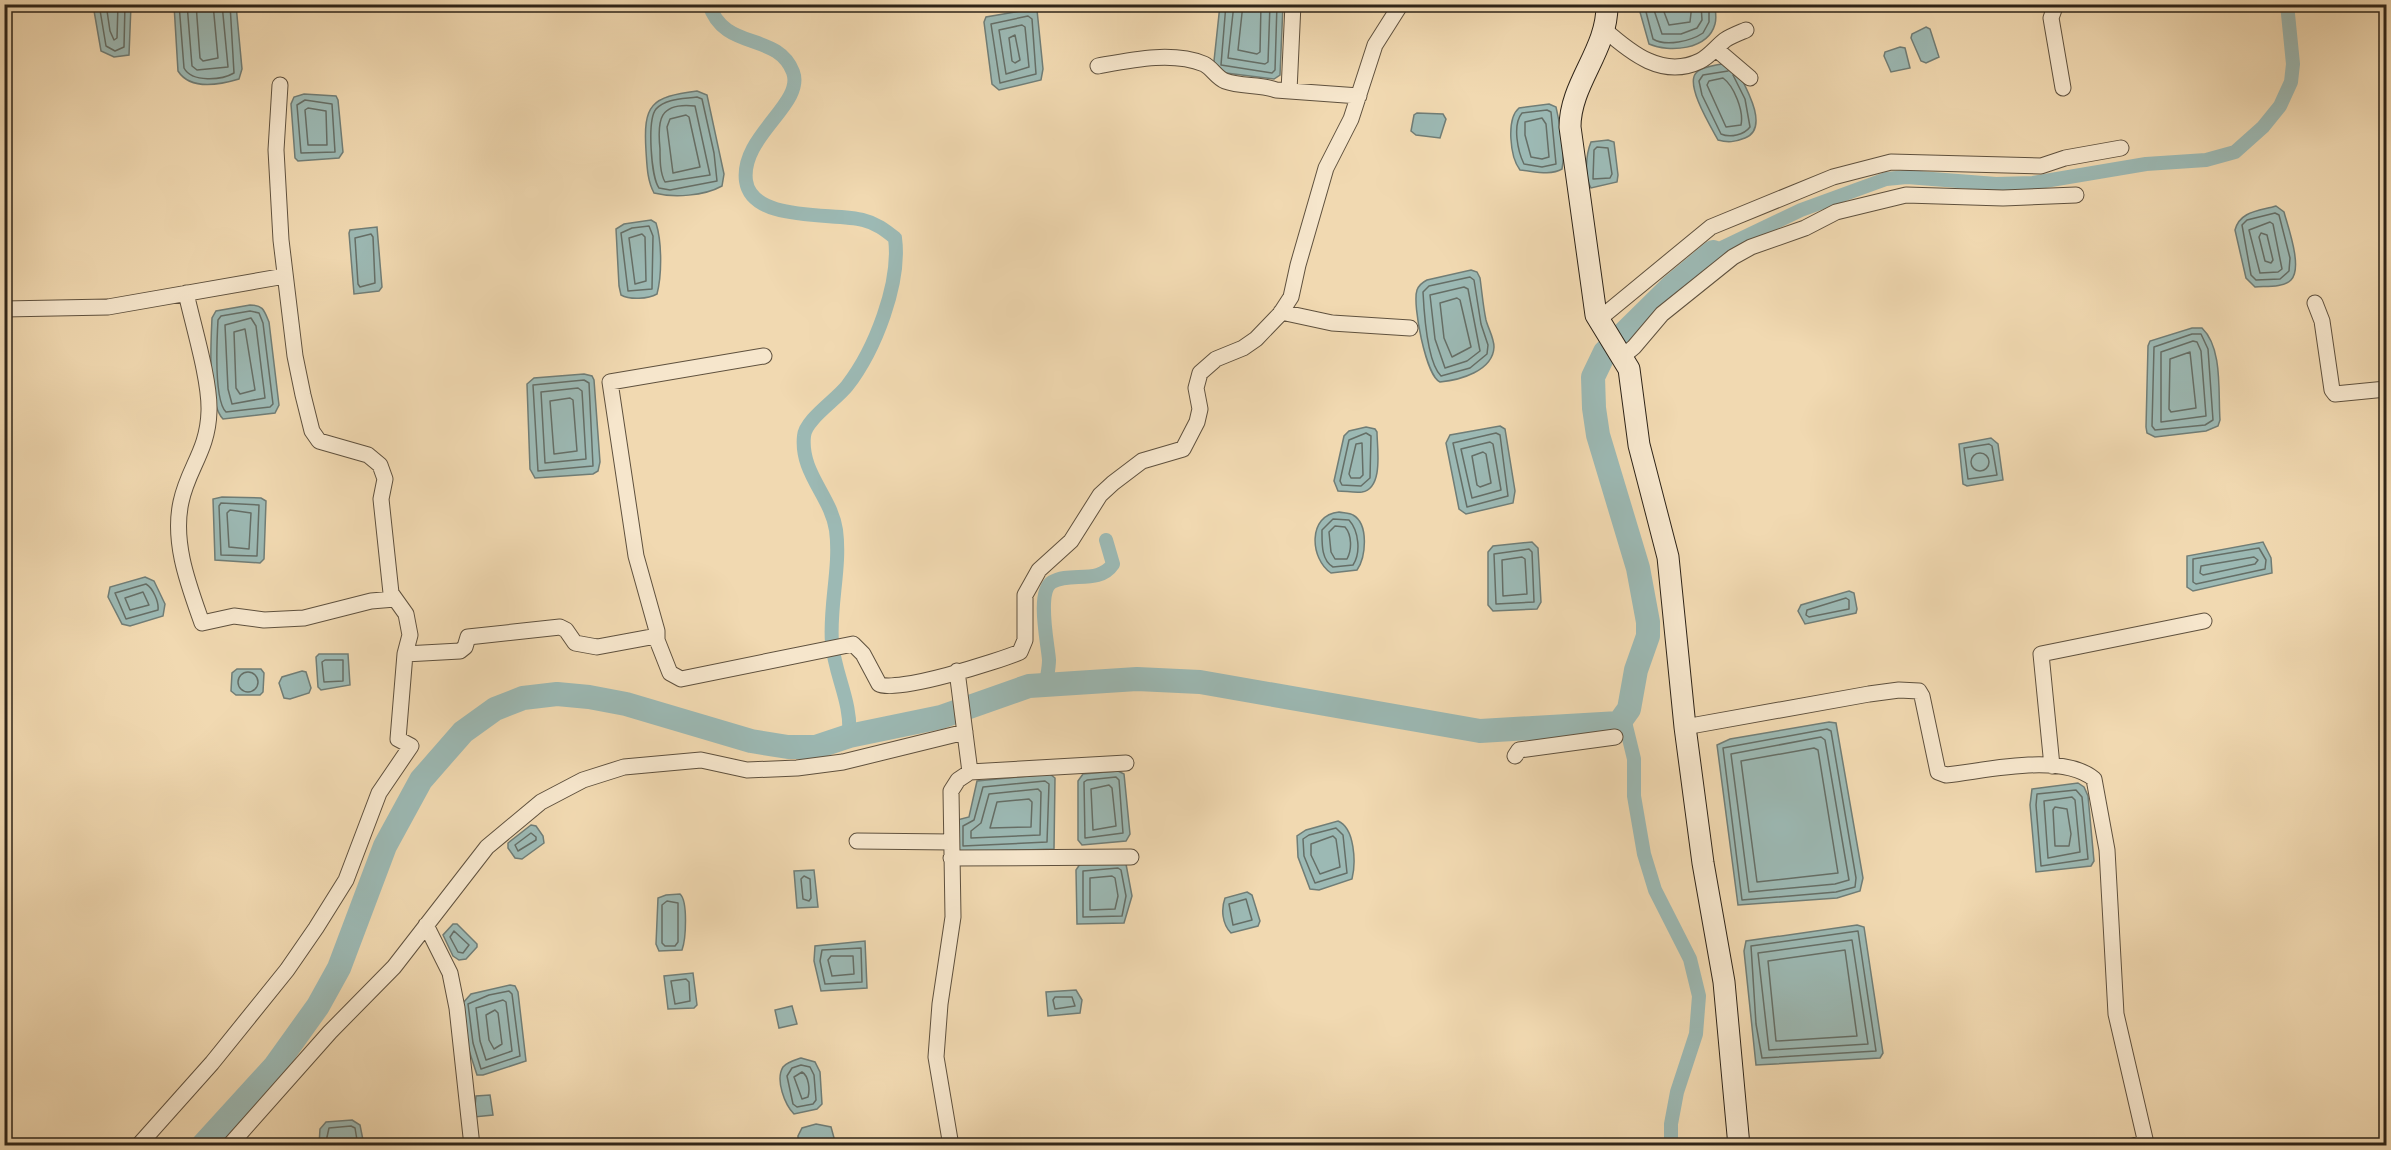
<svg xmlns="http://www.w3.org/2000/svg" width="2391" height="1150" font-family="Alegreya,serif">
  <style>
    .water { fill: #9cb9b4; stroke: #707d76; stroke-width: 1.5 }
    .lines { fill: none; stroke-linecap: round; stroke-linejoin: round }
    .shore { stroke: #656e66; stroke-width: 1.5 }
    .canal { stroke: #9cb9b4; stroke-width: 14 }
    .river { stroke: #9cb9b4; stroke-width: 24 }
    .street-casing { stroke: #5f513e; stroke-width: 17 }
    .secondary-casing { stroke: #2e2418; stroke-width: 23 }
    .street { stroke: #f6e6cc; stroke-width: 15 }
    .secondary { stroke: #f6e6cc; stroke-width: 21 }
  </style>
  <rect width="100%" height="100%" fill="#f1d9b1"/>
  <filter id="stains"><feTurbulence type="fractalNoise" baseFrequency=".00333" numOctaves="4"/><feColorMatrix values="0 0 0 0 .2 0 0 0 0 .09 0 0 0 0 .02 0 0 0 .5 -.17"/></filter>
  <radialGradient id="worn" r=".72"><stop offset=".6" stop-color="#630" stop-opacity="0"/><stop offset="1" stop-color="#630" stop-opacity=".3"/></radialGradient>
  <path class="water" d="M93,5h38l-2,50 -15,2 -13,-6z
    M174,5h62l6,64 -3,10c-20,6 -49,11 -61,-8z
    M1220,5h63l-3,70 -6,4 -56,-7 -4,-11z
    M1638,5h77c0,5 2,13 0,19 -7,26 -46,29 -66,20z
    M1032,9l5,1 6,59 -2,11 -42,10 -7,-6 -8,-62 2,-5z
    M1926,27l4,2 9,28 -13,6 -5,-2 -10,-23 1,-4z
    M1900,47l5,1 5,20 -19,4 -7,-16 1,-4z
    M1723,64l13,4c8,16 35,60 9,70 -10,4 -17,5 -27,2 -7,-13 -33,-55 -22,-67 5,-6 20,-8 27,-9z
    M697,91l10,4 17,79 -2,12c-18,10 -48,12 -68,7 -7,-13 -7,-28 -8,-42 -3,-47 5,-54 51,-60z
    M304,94l32,2 2,4 5,52 -4,6 -41,3 -3,-3 -4,-54 3,-7z
    M1549,104l7,3c4,19 10,42 6,62 -11,7 -29,2 -42,1 -10,-13 -14,-51 -1,-62z
    M1417,113l26,1 3,5 -6,19 -24,-3 -5,-4 3,-16z
    M1608,140l6,2 4,33 -1,7 -26,6c-7,-11 -5,-34 0,-46z
    M2276,206l8,6c4,15 19,56 7,68 -8,8 -26,6 -36,7l-9,-9 -11,-48c5,-19 24,-19 41,-24z
    M651,220l5,3c6,19 6,52 1,71 -9,5 -27,6 -36,1l-2,-9 -3,-57 8,-5z
    M377,227l5,60 -3,4 -25,3 -5,-61 1,-3z
    M1471,270l6,2 3,6c2,14 3,28 6,42 2,8 8,18 8,27 -1,24 -34,33 -54,35 -14,-6 -28,-78 -23,-92 2,-5 6,-8 10,-10z
    M250,305c13,0 14,5 19,17l10,83 -4,8 -52,6c-16,-17 -12,-78 -11,-101l4,-7z
    M2192,328h10c21,20 16,65 18,92l-2,6 -12,5 -51,6 -8,-4 -1,-6 2,-81 2,-5z
    M584,374l8,2 2,4 6,82 -2,9 -5,3 -58,4 -5,-9 -3,-85 7,-6z
    M1500,426l5,3 10,62 -2,12 -47,11 -7,-5 -13,-66 4,-8z
    M1366,427l9,2 2,3c0,16 7,56 -15,60 -7,1 -17,-1 -24,-1l-4,-10 10,-45 5,-5z
    M1991,438l7,6 5,36 -36,6 -4,-2 -4,-40z
    M222,497l39,1 5,3 -2,58 -4,4 -45,-3 -2,-61z
    M1339,512c4,1 11,1 14,3 16,9 13,42 4,55l-26,3c-21,-14 -24,-58 8,-61z
    M1532,542l6,6 3,54 -4,7 -44,2 -5,-6v-53l5,-6z
    M2263,542l8,16 1,15 -79,18 -6,-4v-31z
    M145,577l9,4 11,23 -2,12 -33,10 -8,-2 -14,-27 2,-10z
    M1849,591l5,2 3,16 -1,4 -51,11 -7,-13 3,-6z
    M319,654h29l2,31 -29,5 -3,-3 -2,-30z
    M237,669h24l3,4 -1,19 -3,3h-24l-5,-4 1,-18z
    M302,671l4,1 5,16 -2,5 -19,6 -6,-1 -5,-15 3,-6z
    M1829,722l7,1 27,155 -3,13 -23,7 -99,7 -21,-160 13,-6z
    M1118,771l6,3 6,60 -4,7 -44,4 -4,-5v-59l5,-7z
    M1050,774l5,4 -1,71 -96,3 -1,-32 12,-3 8,-36z
    M2078,783l6,4 4,9 6,65 -3,5 -55,6 -6,-67 2,-16z
    M1338,821c17,7 18,42 14,58l-33,11 -9,-1 -12,-32 -1,-21 9,-6z
    M531,825l5,1 7,10 1,7 -22,16 -7,-1 -7,-10v-5z
    M1080,864h46l6,32 -8,27 -47,1 -1,-54z
    M814,870l4,37 -21,1 -3,-37z
    M1247,892l5,3 8,26 -2,5 -27,7c-9,-9 -10,-24 -6,-35z
    M680,894c8,7 6,45 2,56l-23,1 -3,-7 2,-46 8,-3z
    M453,924h4l20,20v3l-11,12 -7,1 -6,-4 -10,-21z
    M1857,925l7,2 19,126 -3,5 -124,7 -12,-114 2,-10z
    M865,941l2,47 -46,3 -7,-30 1,-15z
    M693,973l4,32 -3,3 -26,1 -4,-33z
    M510,985l5,1 3,6 8,69 -43,14h-6l-10,-31 -5,-40 9,-10z
    M1076,990l6,10 -2,13 -32,3 -2,-24z
    M792,1006l5,18 -18,4 -4,-18z
    M801,1058l14,4 5,10 2,32 -5,5 -23,5c-9,-9 -19,-34 -11,-47 4,-5 12,-7 18,-9z
    M490,1095l3,20 -19,2 2,-21z
    M352,1120l8,5 4,20h-45l1,-16 6,-7z
    M816,1124l15,3 5,18h-38v-9l4,-8z"/>
  <g class="lines">
    <path class="shore" d="M99,4l7,42 9,5 9,-4 1,-43
      M106,4l4,27 4,9 3,-2 1,-34
      M179,4l5,64c8,15 38,12 50,5l-4,-69
      M187,4l5,62 5,4 31,-3 -6,-63
      M196,4l4,54 3,3 15,-3 -5,-54
      M1226,4l-5,61 51,8 3,-3 2,-66
      M1234,4l-6,54 37,6 3,-2 2,-58
      M1243,4l-5,46 19,4 3,-2 1,-48
      M1644,4l9,35c13,8 38,2 50,-6l6,-11v-18
      M1652,4l10,30h19l16,-6 5,-8 -1,-16
      M1661,4l8,21 21,-3 2,-18
      M1028,16l4,3 4,55 -36,9 -9,-59z
      M1022,25l3,2 4,40 -23,7 -7,-44z
      M1015,35l5,25 -5,3 -3,-2 -3,-23z
      M1728,71l-25,4 -4,6 3,14 19,39c9,4 23,1 29,-7l-5,-28 -12,-24
      M1723,78c11,8 21,33 18,47l-15,2 -19,-42 2,-4z
      M697,97l5,2 12,54 3,28 -47,9 -11,-2c-8,-11 -12,-68 -3,-79 10,-11 28,-10 41,-12z
      M305,100l27,4 3,48 -34,1 -4,-48z
      M695,106l15,69 -45,7c-5,-9 -5,-22 -5,-33 -3,-29 -1,-47 35,-43z
      M308,108l18,3 1,34h-19l-3,-35z
      M1547,110l4,2 5,52 -14,3 -18,-3c-6,-12 -12,-39 -2,-51z
      M686,115l3,2 11,50 -27,6 -6,-46 3,-8z
      M1542,118l4,6 3,33 -7,2 -11,-2 -6,-22v-13z
      M1597,147l11,1 4,26 -2,4 -17,1 1,-29z
      M2275,213l4,2 11,43 -1,13 -9,8 -24,1 -5,-5 -9,-50 5,-5z
      M2270,222l3,2 9,45 -4,3 -18,1 -11,-43z
      M649,226l4,10 -1,53 -24,2 -7,-58 11,-5z
      M2261,233l6,2 6,25 -2,3 -6,-2 -6,-24z
      M371,234l2,3 2,46 -15,4 -2,-3 -3,-46z
      M642,234l3,3 1,44 -11,3 -6,-46z
      M1470,277l4,3 7,44 7,21 -1,9 -17,14 -29,8c-14,-14 -17,-64 -18,-84l6,-6z
      M1464,287l4,2 12,62 -13,10 -22,7 -10,-29 -5,-44z
      M1457,298l3,2 11,47 -19,10 -8,-19 -4,-35z
      M250,311l9,2 4,10 10,81 -3,3 -44,5c-12,-12 -9,-74 -8,-92l3,-4z
      M251,318l5,8 9,72 -33,6 -4,-15 -3,-64z
      M245,329l10,61 -15,4 -4,-6 -2,-56z
      M2192,334h9l7,15 5,71 -8,5 -50,5 -3,-4 2,-79z
      M2193,341l4,1 4,9 5,65 -45,6v-70z
      M2190,352l6,56 -25,4 -2,-3 1,-50z
      M584,380l5,3 4,83 -55,5 -5,-86z
      M578,388l4,3 4,68 -41,4 -4,-71z
      M570,398l3,2 4,51 -23,3 -4,-53z
      M1366,433l5,3 -1,42 -9,8 -19,-1 -2,-4 9,-41z
      M1496,433l4,2 8,61 -41,11 -14,-64z
      M1490,442l3,2 8,46 -29,8 -11,-49z
      M1362,443l1,32 -3,3h-9l-2,-4 7,-30z
      M1989,444l3,2 5,29 -29,4 -4,-31z
      M1483,452l3,2 5,29 -11,4 -3,-2 -5,-29z
      M1971 462a9 9 0 1 1 18 0a9 9 0 1 1-18 0Z
      M221,503l38,2 -2,51 -36,-1 -2,-49z
      M230,510l21,3 -2,36 -20,-2 -2,-34z
      M1333,519l16,1c10,11 12,33 4,45l-20,2c-12,-7 -11,-24 -11,-37z
      M1335,526l10,1c7,8 7,23 2,32h-12l-4,-7 -2,-20z
      M2259,548l7,12 -1,9 -69,15 -3,-2v-23z
      M1529,549l3,3 2,50 -38,2 -2,-50z
      M1522,557l3,2 2,35 -24,2 -1,-36z
      M2254,557l4,3 -3,4 -52,11 -3,-2 1,-7z
      M146,584c7,4 13,18 12,26l-32,9 -11,-26z
      M143,592l6,13 -19,5 -5,-12z
      M1846,598l3,2v9l-40,8 -3,-2 1,-5z
      M325,660h18v21l-19,1 -2,-20z
      M238 682a10 10 0 1 1 20 0a10 10 0 1 1-20 0Z
      M1827,729l4,2 25,147 -1,9 -19,5 -94,8 -19,-152z
      M1821,737l4,3 24,140 -14,4 -86,8 -18,-138z
      M1814,748l4,2 20,123 -81,9 -16,-121z
      M1116,777l3,3 4,53 -38,5 -1,-56 3,-2z
      M1045,781l4,3 -2,58 -84,4v-20l11,-6 9,-33z
      M1109,785l3,3 4,38 -23,4 -2,-41z
      M1038,789l3,3 -1,43 -69,3v-7l10,-8 8,-29z
      M2076,790l6,7 6,62 -47,7 -5,-61 1,-11z
      M2072,797l3,3 5,52 -32,6 -4,-57z
      M1029,799l3,3 -1,25 -41,1 7,-26z
      M2055,807l12,2 4,25 -2,12h-14l-2,-36z
      M1336,828l7,7 4,38 -32,10 -11,-27 -1,-17 6,-4z
      M531,833l5,4v3l-18,11 -3,-6z
      M1333,836l3,3 4,28 -20,7 -9,-19v-11z
      M1118,868l3,2 5,26 -4,20 -39,1v-46z
      M804,876l6,3 1,19 -2,3 -6,-2 -2,-20z
      M1112,876l3,2 3,18 -3,13 -25,1v-32z
      M1246,899l6,21 -19,5 -4,-21z
      M667,901l11,2v39l-3,4h-10l-3,-3v-38z
      M454,931l15,14 -6,8 -5,-1 -8,-15z
      M1858,931l18,120 -114,7 -6,-34 -5,-78z
      M1852,940l16,104 -99,6 -11,-97z
      M861,948l1,34 -37,2 -5,-23 2,-11z
      M1845,950l12,86 -81,5 -8,-80z
      M831,956h22l1,18 -22,2 -4,-16z
      M686,979l3,3 1,19 -15,3 -4,-23z
      M509,991l3,3 8,62 -39,13 -8,-26 -5,-39 21,-9z
      M1055,997h17l3,9 -20,3 -2,-9z
      M503,1000l3,2 6,49 -26,9 -6,-19 -4,-33z
      M495,1010l3,3 4,31 -8,5 -5,-9 -3,-25z
      M801,1065l9,2 4,8 2,25 -3,4 -16,3 -4,-3 -6,-28 5,-8z
      M802,1072c7,4 8,18 6,25l-6,2 -8,-22z
      M325,1146l4,-18 22,-2 4,2 3,18"/>
    <path class="canal" d="M709,4c15,48 68,27 84,68 12,32 -53,64 -47,109 6,42 88,31 117,39 13,3 22,10 32,18 6,45 -20,112 -48,148 -11,14 -42,34 -43,50 -4,37 27,60 32,94 5,37 -7,76 -4,113 3,33 20,59 17,93
      M1713,252l88,-42 85,-31 21,-2 89,7 37,-1 113,-19 60,-4 29,-8 28,-25 17,-21 11,-24 2,-18 -6,-60
      M1046,684c1,-8 3,-16 3,-24 -1,-16 -13,-68 3,-78 18,-11 47,3 61,-18l-7,-24
      M1624,718l10,41v37l10,58 11,36 35,69 9,37 -3,38 -19,58 -6,32v22"/>
    <path class="river" d="M202,1146l73,-80 43,-60 21,-38 46,-122 36,-66 42,-48 32,-23 28,-11 34,-4 32,3 37,7 125,37 37,6h28l33,-11 92,-19 88,-31 108,-7 63,3 280,49 139,-8 10,-14 7,-39 12,-34v-14l-10,-54 -40,-133 -4,-27 -1,-31 12,-25 66,-65 42,-35"/>
    <g class="street-casing">
      <path id="street" d="M2056,4l-5,14 12,70
        M1605,30c26,23 58,49 95,31 10,-5 16,-14 25,-21 6,-4 14,-7 21,-10
        M1716,49l34,29
        M1098,66c33,-6 74,-15 106,-2 8,4 13,14 21,17 16,6 35,3 51,9l83,6
        M280,85l-4,65 5,90 14,116 8,39 9,36 7,10 49,14 12,10 5,14 -4,20 10,94 15,21 4,21 -5,19
        M1289,91l4,-87
        M186,293c7,32 24,87 23,118 -1,40 -21,57 -28,91 -9,41 8,84 21,121l32,-7 30,4 40,-2 67,-17 24,-2
        M2315,303l7,18 10,69 3,4 51,-5
        M4,309l104,-2 177,-31
        M1281,312l51,11 78,5
        M1598,320l113,-93 122,-50 58,-15 150,4 24,-8 56,-10
        M1622,357l12,-10 28,-33 71,-57 18,-10 54,-19 31,-16 70,-17 97,3 73,-3
        M657,640v-9l-21,-75 -26,-174 154,-26
        M1685,727l184,-33 30,-4 20,1 3,5 16,76 8,3c40,-4 115,-23 148,4l13,71 9,164 29,125 -3,4 -8,3
        M1515,756l4,-6 96,-13
        M2052,766l-11,-112 163,-33
        M970,772l156,-9
        M857,841l94,1
        M951,858l180,-1
        M426,925l24,48 7,35 15,138
        M138,1146l74,-83 75,-93 29,-42 30,-48 33,-87 32,-47 -13,-7 7,-85 55,-3 5,-4 3,-10 92,-10 6,3 9,13 22,4 54,-10 6,3 13,33 11,6 172,-35 10,10 16,30c16,10 120,-23 141,-32l5,-12v-45l14,-25 32,-29 29,-46 13,-12 29,-22 41,-12 14,-27 3,-13 -4,-21 4,-15 16,-14 27,-11 13,-9 24,-25 11,-17 7,-32 28,-97 25,-49 24,-74 26,-41
        M229,1146l101,-114 64,-65 93,-120 54,-45 42,-22 41,-13 77,-7 46,10 50,-2 46,-6 122,-30
        M951,1146l-15,-89 4,-53 13,-87 -2,-126 7,-11 12,-8 -13,-101"/>
    </g>
    <g class="secondary-casing">
      <path id="secondary" d="M1607,4c1,46 -37,79 -37,123l26,188 33,54 10,76 29,112 17,170 18,136 21,119 15,164"/>
    </g>
    <use href="#street" class="street"/>
    <use href="#secondary" class="secondary"/>
  </g>
  <rect width="2391" height="1150" fill="none" stroke="#f1d9b1" stroke-width="24"/>
  <rect x="6" y="6" width="2379" height="1138" fill="none" stroke="#2e2418" stroke-width="3"/>
  <rect x="12" y="12" width="2367" height="1126" fill="none" stroke="#2e2418" stroke-width="1.5"/>
  <rect width="100%" height="100%" filter="url(#stains)"/>
  <rect width="100%" height="100%" fill="url(#worn)"/>
</svg>
